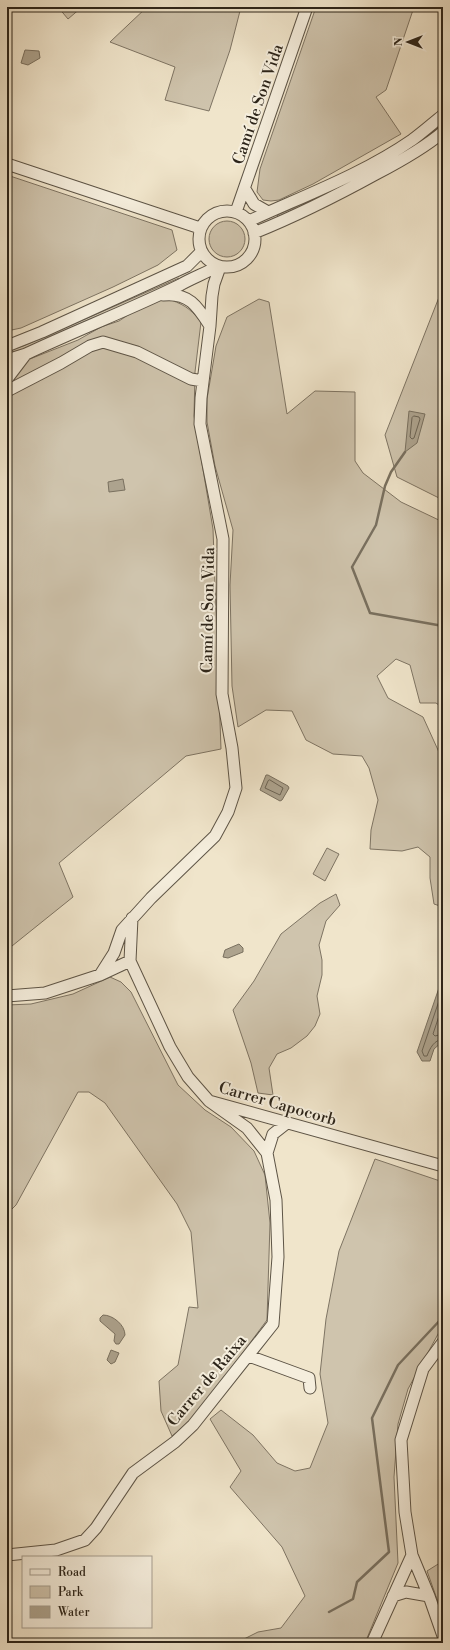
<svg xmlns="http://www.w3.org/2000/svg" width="450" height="1650" font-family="'Libre Bodoni',serif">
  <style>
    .green { fill: #cfc4ad; stroke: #7e7463 }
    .water { fill: #ada38e; stroke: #79705f }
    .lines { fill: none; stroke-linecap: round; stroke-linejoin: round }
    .shore { stroke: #6c6454; stroke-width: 1 }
    .stream { stroke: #79705f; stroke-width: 2.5 }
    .minor-casing { stroke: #5d5446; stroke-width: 13 }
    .minor { stroke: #f5eedd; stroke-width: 11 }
    .labels { text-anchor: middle; stroke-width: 4; stroke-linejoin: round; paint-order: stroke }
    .street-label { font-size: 16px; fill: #2c2419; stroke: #f5eedd }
  </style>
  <rect width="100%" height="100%" fill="#f0e5cb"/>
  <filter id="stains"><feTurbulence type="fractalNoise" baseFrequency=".005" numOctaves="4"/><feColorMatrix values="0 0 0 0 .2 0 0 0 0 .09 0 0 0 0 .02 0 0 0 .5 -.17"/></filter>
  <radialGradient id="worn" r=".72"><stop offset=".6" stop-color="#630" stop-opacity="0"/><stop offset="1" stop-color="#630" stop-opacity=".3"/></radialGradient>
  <path class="green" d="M58,7h24l-14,12z
    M147,7h94l-11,43 -21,61 -44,-11 10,-33 -65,-25z
    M316,7h98l-28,83 -10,7 25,37 -88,50 -34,16 -8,1 -8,-1 -6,-8 3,-23z
    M443,121v5c-47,40 -110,65 -164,92l-2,-3 27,-12z
    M7,175l165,55 5,20 -19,15 -45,22 -92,41 -14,3z
    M209 239a18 18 0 1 1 36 0a18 18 0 1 1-36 0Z
    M179,278v2l-120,55 -52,21v-5l16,-5z
    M443,287v213l-46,-23 -12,-42z
    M165,298c18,6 24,9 36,24l-6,50 -1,44 19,113 8,220 -35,7 -127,107 14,34 -66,53v-582l71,-28 23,-13 18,-6 18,-12z
    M259,299l10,3 18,112 28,-23 40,1v69l8,12 38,29 42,20v186l-7,-5h-16l-10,-38 -14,-6 -19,17 11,22 35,19 20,44v146l-9,-3 -4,-26v-21l-12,-10 -16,4 -32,-2 1,-19 7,-30 -9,-32 -7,-12 -29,-2 -27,-14 -14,-29 -26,-1 -28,17 -6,-41 -2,-101 3,-55 -18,-64 -8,-44v-23l9,-53 11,-29z
    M327,848l12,6 -14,27 -12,-7z
    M336,894l4,11 -14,16 -7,24 3,15v15l-5,21 3,18 -5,12 -8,10 -16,12 -14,6 -8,14 4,27 -15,-2 -7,-30 -18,-53 21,-29 27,-47 39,-31z
    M110,977l11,5 10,10 47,93 27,25 26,17 23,24 11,24 5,48 -3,97 -75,101 -20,15 -11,-25 -2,-30 19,-16 11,-58 9,1 -7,-76 -14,-28 -72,-101 -16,-11h-11l-62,113 -9,9v-209l24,-1 42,-10z
    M375,1159l68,23v143l-35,64 -10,35 -4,53 4,86 -33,80h-129l22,-11 23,-4 24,-32 -23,-49 -52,-60 11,-16 -31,-52 11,-9 32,25 24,28 18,8 15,-3 18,-45 -8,-49 6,-55 13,-68z
    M443,1561v55l-16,-45z"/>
  <path class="water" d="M25,50l14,1 1,7 -12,7 -7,-2z
    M409,411l16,3 -8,29 -12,9z
    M123,479l2,11 -16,2 -1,-10z
    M266,775h2l20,11 1,2 -7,12 -2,1 -20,-11z
    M239,944l4,4v4l-15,6 -5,-1 2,-7z
    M441,982l2,2v57l-9,8 -4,12h-8l-5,-9z
    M103,1315c10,0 22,10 22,20l-6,9h-3l-2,-3 1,-7 -15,-13v-3z
    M111,1350l8,3 -4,9 -4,2 -4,-4z"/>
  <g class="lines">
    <path class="shore" d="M414,416l5,1 1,2 -6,19 -2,1 -2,-2 2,-19z
      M270,780l13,8 -3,7 -15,-7 3,-7z
      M443,989l-21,62 2,5h3c3,-8 7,-16 16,-17
      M443,1004l-10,30 2,2 8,-2"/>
    <path class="stream" d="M405,452l-14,20 -6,14 -9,39 -24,42 18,46 73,13
      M329,1612l24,-13 4,-17 32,-30 -17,-134 26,-53 45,-48"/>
    <g class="minor-casing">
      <path id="minor" d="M7,164l193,64
        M245,189l9,15 14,8
        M199 239a28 28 0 1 1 56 0a28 28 0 1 1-56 0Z
        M236,212l71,-205
        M249,221c54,-25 114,-47 163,-81 11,-8 21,-17 31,-25
        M254,233c42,-17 82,-37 122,-59 23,-12 47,-25 67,-42
        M163,295c26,-3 35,12 47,31
        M7,346l35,-14 145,-66 14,-14
        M7,360l19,-6c51,-24 103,-44 154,-69 12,-7 26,-12 38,-19
        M7,379l19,-25
        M7,391l54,-28 29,-17 13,-4 34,10 54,27 12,2
        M132,918l-2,43 40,86 18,30 21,24 234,65
        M100,975l14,-22 8,-23 29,-32 64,-62 13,-24 8,-24 -4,-40 -10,-54 1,-155 -23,-115 1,-26 9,-72 2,-30 2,-12 6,-17
        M7,996l38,-3 55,-18 30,-14
        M267,1153l6,-19 14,-11
        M443,1342l-20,27 -22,71 4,72 7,43 17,41 14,40
        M249,1356l60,22 1,10
        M7,1555l49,-5 29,-10 11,-12 37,-55 42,-31 18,-17 80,-101 5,-67 -2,-57 -9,-47 -20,-25 -38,-27
        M393,1596l13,-4 23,4
        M372,1643l40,-88"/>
    </g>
    <use href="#minor" class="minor"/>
  </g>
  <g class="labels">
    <g class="street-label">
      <text transform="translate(257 104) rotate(-71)" y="6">Camí de Son Vida</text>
      <text transform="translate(207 610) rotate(-89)" y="6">Camí de Son Vida</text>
      <text transform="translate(278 1103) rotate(16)" y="6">Carrer Capocorb</text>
      <text transform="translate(206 1380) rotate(-50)" y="6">Carrer de Raixa</text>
    </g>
  </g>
  <rect width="450" height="1650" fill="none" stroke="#f0e5cb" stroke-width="24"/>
  <rect x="8" y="8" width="434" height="1634" fill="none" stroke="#2c2419" stroke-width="2"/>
  <rect x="12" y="12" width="426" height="1626" fill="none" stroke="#2c2419"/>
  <rect x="22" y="1556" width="130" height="72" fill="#f5eedd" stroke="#a59d8f"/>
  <rect x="30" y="1569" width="20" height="6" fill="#f5eedd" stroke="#a59d8f"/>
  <text x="58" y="1576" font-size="12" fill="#2c2419">Road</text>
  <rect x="30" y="1586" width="20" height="12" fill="#cfc4ad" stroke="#a59d8f"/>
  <text x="58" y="1596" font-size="12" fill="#2c2419">Park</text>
  <rect x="30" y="1606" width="20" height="12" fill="#ada38e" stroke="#a59d8f"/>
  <text x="58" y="1616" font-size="12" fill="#2c2419">Water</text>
  <g transform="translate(408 42) rotate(270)" stroke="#f5eedd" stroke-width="3" paint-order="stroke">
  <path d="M0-3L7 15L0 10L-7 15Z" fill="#2c2419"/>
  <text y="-6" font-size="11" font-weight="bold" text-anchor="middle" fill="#2c2419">N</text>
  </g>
  <rect width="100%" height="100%" filter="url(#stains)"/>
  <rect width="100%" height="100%" fill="url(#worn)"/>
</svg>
